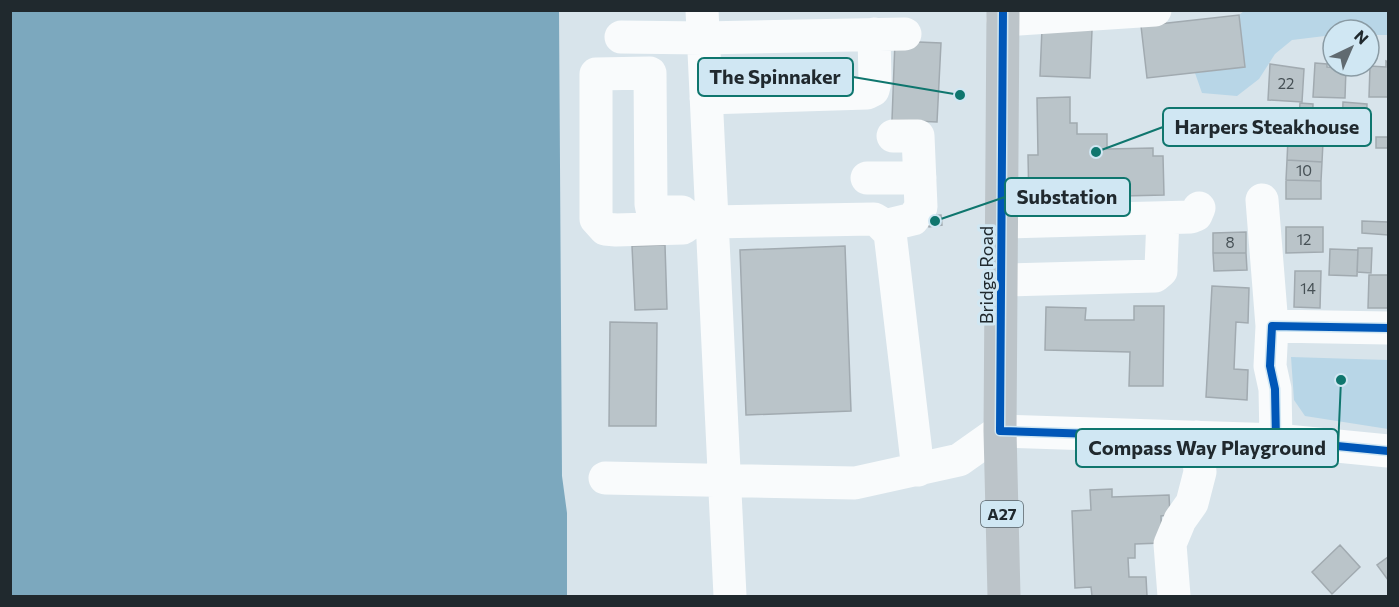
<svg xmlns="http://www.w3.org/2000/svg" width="1399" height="607" font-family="Commissioner,sans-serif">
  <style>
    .green { fill: #b8d6e7 }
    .water { fill: #7ca8be }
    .building { fill: #bac4c9; stroke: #a1aab0; stroke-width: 1.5 }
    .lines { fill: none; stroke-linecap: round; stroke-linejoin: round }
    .minor { stroke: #f9fbfc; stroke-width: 33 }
    .major { stroke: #bcc4c9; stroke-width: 33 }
    .cycleway-casing { stroke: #d0e7f3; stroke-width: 11 }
    .cycleway { stroke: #0057b8; stroke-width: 8 }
    .labels { text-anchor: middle; stroke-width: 6; stroke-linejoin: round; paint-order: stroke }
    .number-label { font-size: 15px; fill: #465055 }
    .shield { fill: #d0e7f3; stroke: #556269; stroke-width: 1.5 }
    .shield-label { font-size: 16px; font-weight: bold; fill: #20292e }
    .street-label { font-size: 18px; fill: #20292e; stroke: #d0e7f3 }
    .leader { fill: none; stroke: #0f766e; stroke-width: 2 }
    .callout-dot { fill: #0f766e; stroke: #d0e7f3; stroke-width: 2 }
    .callout { fill: #d0e7f3; stroke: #0f766e; stroke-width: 2 }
    .callout-label { font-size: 20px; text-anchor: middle; font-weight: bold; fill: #20292e }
  </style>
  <rect width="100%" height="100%" fill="#d8e4eb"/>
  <path class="green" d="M1244,11h144v24h-19v-5h-36v5l-41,5 -17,14 -16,25 -22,17 -35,-3 -7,-20 50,-6 -6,-52z
    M1291,357l97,3v69l-83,-13 -11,-16z"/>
  <path class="water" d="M10,11h549l3,465 5,37v83h-556z"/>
  <path class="building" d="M1239,15l6,52 -98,11 -6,-52z
    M1042,28l50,2 -2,48 -50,-2z
    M895,41l46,2 -4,79 -45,-2z
    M1386,61l2,1v35h-19l1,-31 16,1z
    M1315,63l12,1v3l19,1 -1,30 -32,-1z
    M1270,64l34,5 -2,33 -34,-2z
    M1070,97v26h7v11h30v15l46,-1v8h10l1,39 -84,2v6l-51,1 -1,-49h10l-1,-57z
    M1343,102l24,2 -1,26 -24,-1z
    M1300,103l13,1 -1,30 -14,-1z
    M1376,137h12v11h-12z
    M1288,139l35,3 -1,20 -35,-2z
    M1287,160l35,2 -1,19 -35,-1z
    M1286,180l35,1v18h-35z
    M941,215l1,10 -13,2 -1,-11z
    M1362,221l26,1v13l-26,-2z
    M1286,227h37v25l-37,1z
    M1246,232v21h-33v-20z
    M665,245l2,64 -32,1 -3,-64z
    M845,246l6,165 -105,4 -6,-165z
    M1358,248h14l-1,25 -14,-1z
    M1330,249l28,1 -1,26 -28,-1z
    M1213,253h33l1,17 -33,1z
    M1295,271h26l-1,37 -26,-1z
    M1369,275h19v33h-20z
    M1212,286l37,2 -1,35 -12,-1 -2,47 14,1 -1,30 -41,-3z
    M1134,306h30l-1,80h-34l1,-34 -85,-2 1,-43 40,1 -1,12h49z
    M610,322l47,1 -1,103h-47z
    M1112,489v8l57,-2 1,20 -9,1 1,27 -27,1v14h-7l1,19h17l1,19h-55l-1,-9 -16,1 -3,-77 19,-1 -1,-20z
    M1340,545l20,22 -28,27 -20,-22z
    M1388,557v23l-11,-15z"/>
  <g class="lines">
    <path class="minor" d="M702,10l28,586
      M1003,20l152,-10
      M621,37l82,1 202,-4
      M706,98l161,-5 6,-3 2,-8 -1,-48
      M867,178h53
      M1262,200l10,126
      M693,221l-10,7 -67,2 -11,-1 -9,-10v-145l54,-1 1,131 1,5 5,3h25l11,9 19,1 162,-3 5,3 11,11 28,237
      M1002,222l189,-5 5,-2 3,-7
      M884,226l29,-7 8,-12 -3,-71h-25
      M1002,280l153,-4 6,-5v-3l2,-50
      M1276,440l-1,-51 -5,-23 2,-40 116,2
      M605,478l250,5 104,-23 41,-29 276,9 112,11
      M1174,596l-4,-52 10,-24 12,-17 8,-31 -3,-35"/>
    <path class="major" d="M1003,10l-3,421 4,165"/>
    <g class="cycleway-casing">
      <path id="cycleway" d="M1003,10l-3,421 276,9 112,11
        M1276,440l-1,-51 -5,-23 2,-40 116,2"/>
    </g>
    <use href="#cycleway" class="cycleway"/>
  </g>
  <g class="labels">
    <g class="number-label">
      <text x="1286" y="89">22</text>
      <text x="1304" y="176">10</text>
      <text x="1304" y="245">12</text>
      <text x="1230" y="248">8</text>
      <text x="1308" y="294">14</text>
    </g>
    <rect class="shield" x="981" y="501" width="42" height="26" rx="4.5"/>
    <g class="shield-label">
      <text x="1002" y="520">A27</text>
    </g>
    <g class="street-label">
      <text transform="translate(987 275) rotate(-90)" y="6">Bridge Road</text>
    </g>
  </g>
  <path class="leader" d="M960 95L853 77M1096 152L1163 127M935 221L1005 197M1341 380L1338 448"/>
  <g class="callout-dot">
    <circle cx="960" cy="95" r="6"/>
    <circle cx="1096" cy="152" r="6"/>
    <circle cx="935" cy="221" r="6"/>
    <circle cx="1341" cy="380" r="6"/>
  </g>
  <g class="callout">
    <rect x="698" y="58" width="155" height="38" rx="6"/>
    <rect x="1163" y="108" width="208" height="38" rx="6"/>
    <rect x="1005" y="178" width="125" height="38" rx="6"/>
    <rect x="1076" y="429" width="262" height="38" rx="6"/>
  </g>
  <g class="callout-label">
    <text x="775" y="84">The Spinnaker</text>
    <text x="1267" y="134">Harpers Steakhouse</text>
    <text x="1067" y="204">Substation</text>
    <text x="1207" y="455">Compass Way Playground</text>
  </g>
  <rect width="1399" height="607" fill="none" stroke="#20292e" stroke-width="24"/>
  <g transform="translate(1351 48) rotate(44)"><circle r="28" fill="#d0e7f3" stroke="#8a9ba4" stroke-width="1.5"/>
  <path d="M0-4.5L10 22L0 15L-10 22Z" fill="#606a70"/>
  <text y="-9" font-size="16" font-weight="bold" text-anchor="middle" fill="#20292e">N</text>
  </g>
</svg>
